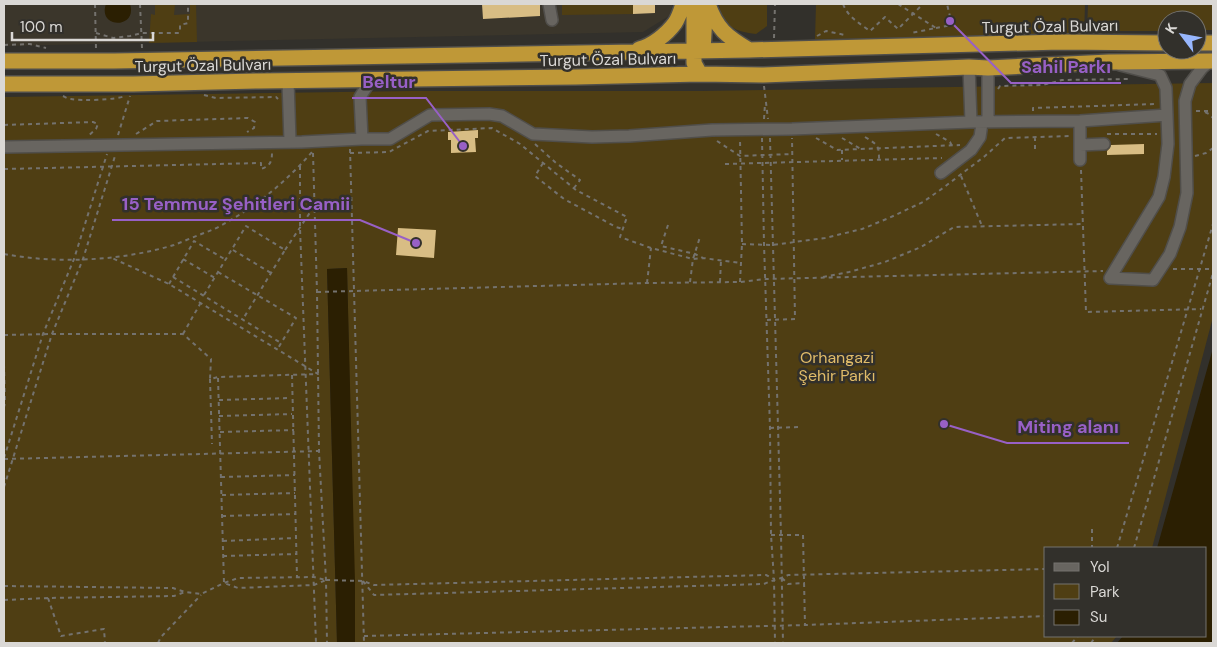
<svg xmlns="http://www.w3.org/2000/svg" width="1217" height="647" font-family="'DM Sans',sans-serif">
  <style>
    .built { fill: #3b362b }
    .green { fill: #4f3e13 }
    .water { fill: #2b1f02 }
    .building { fill: #d8bd84 }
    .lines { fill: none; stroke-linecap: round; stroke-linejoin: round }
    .minor-casing { stroke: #504e4a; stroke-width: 14 }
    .highway-casing { stroke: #504e4a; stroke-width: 18 }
    .path { stroke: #74726e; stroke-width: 2; stroke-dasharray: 4 4; stroke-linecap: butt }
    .minor { stroke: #686560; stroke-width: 11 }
    .highway { stroke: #bf9837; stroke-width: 15 }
    .labels { text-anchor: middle; stroke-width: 5; stroke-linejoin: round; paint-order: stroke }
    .street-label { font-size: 16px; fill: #dad8d5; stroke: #32302b }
    .park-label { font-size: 16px; fill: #e1bc69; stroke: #32302b }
    .leader { fill: none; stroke: #9860c6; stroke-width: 2 }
    .callout-dot { fill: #9860c6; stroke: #32302b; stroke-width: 2 }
    .callout-label { font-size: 18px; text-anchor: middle; font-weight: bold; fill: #9860c6; stroke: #32302b; stroke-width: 5; stroke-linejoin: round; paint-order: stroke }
  </style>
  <rect width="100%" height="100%" fill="#32302b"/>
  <path class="built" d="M4,4h669l-4,12 -26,16 -639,14z"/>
  <path class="green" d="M155,4h20l-1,11 16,-1v-10h6l1,38 -48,1 2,-29 4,1z
    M562,4h71v10l-71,1z
    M719,4h48v22l-11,8c-20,-2 -35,-8 -37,-30z
    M816,4h269l-1,33 -269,2z
    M1088,4h125v26h-16v-10h-30v11h-80z
    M1213,83v234l-61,231h-106v88h71l-6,7h-756l-8,-375 -20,1 10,374h-333v-546l407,-6h291z"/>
  <path class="water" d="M106,4h24c8,25 -33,25 -24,0z
    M347,268l8,314v61h-18l-10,-374z
    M1213,348v295h-96l6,-7h83v-88h-49z"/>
  <path class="building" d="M482,4h58v12l-57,3z
    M633,4h22v9l-22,1z
    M478,130v8h-3l1,14 -25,1v-13h-3v-8z
    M1144,144v10l-37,1v-4l3,-3 1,-3z
    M398,228l38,2 -2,28 -38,-3z"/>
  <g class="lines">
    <g class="minor-casing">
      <path id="minor" d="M549,4l3,16
        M1120,65l40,10 6,13 1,27 1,29 -4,33 -5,20 -49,81 43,2 17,-26 10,-27 7,-34 -2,-92 5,-17 12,-16 8,-7
        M969,67l2,55
        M988,68v54
        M288,81l2,60
        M1080,121v39
        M362,139l-2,-42 11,-17
        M1080,145l24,-1
        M4,147l298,-5 60,-3h28l40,-24 59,-1 13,2 31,18 59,3 37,-1 83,-6 80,-1 179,-7 109,-1 87,-6
        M941,173l30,-23 9,-13 2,-14"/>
    </g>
    <g class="highway-casing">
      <path id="highway" d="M692,4l2,9v50l6,11
        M708,4c9,25 18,32 41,46
        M1197,43h16
        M639,49c13,-3 28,-15 36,-26 4,-6 6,-13 8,-19
        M703,50l2,-34 2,-12
        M4,61h110l635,-11 311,-8 107,1
        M4,84h129l126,-3 317,-4 124,-3 63,1 206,-8 19,1 121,-6 104,-1"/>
    </g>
    <path class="path" d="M95,4l1,45
      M140,4l2,44
      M843,4c5,13 16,19 27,27l15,-14 13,12 25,-25
      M898,4l38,24 -25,5
      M936,28l16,-3 -5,-21
      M96,33l17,5 17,-2 12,-3h37l1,-2v-6l8,-2v-19
      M817,36l9,-5 19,4
      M774,38l1,-34
      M4,45l26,-1 16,4
      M764,86l4,33
      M998,89l2,-3 43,-1 19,-5 69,-1
      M204,95l12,3 60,-1 2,2
      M63,96c2,1 5,3 8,3 10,2 45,1 54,-3
      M1033,111v-3l123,-4
      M1196,111h17
      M1205,112l4,2 4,4
      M764,119l1,-15
      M4,125l89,-3 5,2 -2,5 -8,7
      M136,134l21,-13 91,-3 7,4 -1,6 -7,4
      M936,134l14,8 2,4
      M1107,134h50
      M118,135l12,-39
      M865,137c13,8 14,8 14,23
      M762,138l2,106 6,184 1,107 3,44 1,64
      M770,138l11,397 2,108
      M816,138l21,12 123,-5
      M842,138l19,11
      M717,141l23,15 52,-2
      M535,144l21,19 24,17 -6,8
      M350,149l14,494
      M1035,149v-12
      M842,150v10
      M313,153l4,139 2,159 7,129 1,63
      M350,153l39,-1 39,-21 64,-3 28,16 56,46 51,27 -7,20 31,11 42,11 10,-1 38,5
      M1195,156l11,-3 7,-5
      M543,163l-8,13 29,23 52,28 7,2
      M725,164l217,-6
      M300,166v62l16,415
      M4,169l257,-6v6c9,-3 11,-7 11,-17
      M1081,170l5,142 115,-3
      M961,176l21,50
      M668,225l-7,21 34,8 8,4
      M742,244l30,1 53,-7 37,-9 27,-11 34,-16 20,-14 42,-32 20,-18 65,-2
      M233,250l38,23
      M285,250l28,-42
      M4,254c54,10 117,7 170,-9 8,-3 17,-7 25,-10 7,-3 14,-5 21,-9 34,-18 66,-44 92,-74
      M183,259l32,19
      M1173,269h40
      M218,272l78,46 -19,32
      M173,277l108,66
      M823,277l26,-5 36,-10 36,-15 33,-20 129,-3
      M690,282l3,-23 7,-22
      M720,282l1,-22
      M740,282l2,-38 -2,-105
      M647,283l4,-35
      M169,284l25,-43 32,19
      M317,292l330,-9 93,-1 26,-3 337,-8
      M204,295l42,-69 39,24 -42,69
      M767,320l28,-1 -3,-181
      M183,334l17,-30
      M4,335l48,-1h131l28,25 -1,20 8,-2 100,-3 -149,-90 -57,-26
      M4,364l1,39 -1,4
      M292,375l5,202
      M218,378l6,205
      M210,379l2,65
      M219,400l72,-2
      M219,416l73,-2
      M770,428l30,-1
      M220,432l74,-2
      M4,458l39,-124 31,-75 33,-105
      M4,459l315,-8
      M221,477l74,-2
      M4,487l48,-153 31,-75 32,-103
      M222,495l73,-2
      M222,516l74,-2
      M1092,529v19
      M771,535h32l2,90
      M223,541l73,-3
      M1117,548l96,-324
      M1134,548l79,-275
      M223,556l73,-2
      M782,578l6,6 17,-1
      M326,580l37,1 11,4 392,-10 8,4
      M363,581l11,14 390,-11c8,-4 17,-5 24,-9l258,-6
      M4,586l169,2 12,4 16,2 23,-11 14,-5 76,-1 12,3 -12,5 -76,3 -14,-5
      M48,598l13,38 43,-7 1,14
      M4,600l44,-2 126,-2 11,-4
      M364,636l441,-11 241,-9
      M158,643l3,-6 40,-42
      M1072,643l6,-7
      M1091,643l5,-7"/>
    <use href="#minor" class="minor"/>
    <use href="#highway" class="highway"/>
  </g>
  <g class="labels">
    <g class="street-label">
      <text transform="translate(1050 26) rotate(-1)" y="6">Turgut Özal Bulvarı</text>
      <text transform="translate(608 59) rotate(-1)" y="6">Turgut Özal Bulvarı</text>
      <text transform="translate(203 65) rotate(-1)" y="6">Turgut Özal Bulvarı</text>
    </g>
    <g class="park-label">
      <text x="837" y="363">Orhangazi<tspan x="837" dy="18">Şehir Parkı</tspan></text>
    </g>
  </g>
  <path class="leader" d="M950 21L1011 83H1121M463 146L426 98H352M416 243L360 220H112M944 424L1007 443H1129"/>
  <g class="callout-dot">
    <circle cx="950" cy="21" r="5"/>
    <circle cx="463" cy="146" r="5"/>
    <circle cx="416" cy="243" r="5"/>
    <circle cx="944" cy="424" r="5"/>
  </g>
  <g class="callout-label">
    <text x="1066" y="73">Sahil Parkı</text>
    <text x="389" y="88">Beltur</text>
    <text x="236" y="210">15 Temmuz Şehitleri Camii</text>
    <text x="1068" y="433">Miting alanı</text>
  </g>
  <rect width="1217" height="647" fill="none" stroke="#dad8d5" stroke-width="10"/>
  <rect x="1044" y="547" width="162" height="90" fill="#32302b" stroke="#75736f"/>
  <rect x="1054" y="563" width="25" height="8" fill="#686560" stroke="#75736f"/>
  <text x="1090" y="572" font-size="15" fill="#dad8d5">Yol</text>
  <rect x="1054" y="584" width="25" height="15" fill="#4f3e13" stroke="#75736f"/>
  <text x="1090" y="597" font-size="15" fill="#dad8d5">Park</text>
  <rect x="1054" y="610" width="25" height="15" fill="#2b1f02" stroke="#75736f"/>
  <text x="1090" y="622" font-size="15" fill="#dad8d5">Su</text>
  <g transform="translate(1182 35) rotate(302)"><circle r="24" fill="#32302b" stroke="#75736f"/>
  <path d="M0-4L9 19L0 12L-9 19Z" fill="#97b6fd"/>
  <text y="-8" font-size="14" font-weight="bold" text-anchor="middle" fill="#dad8d5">K</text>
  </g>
  <path d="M12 32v8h141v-8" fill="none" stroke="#dad8d5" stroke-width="2.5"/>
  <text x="20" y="32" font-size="15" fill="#dad8d5" stroke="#32302b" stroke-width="4" paint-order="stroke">100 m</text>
</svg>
